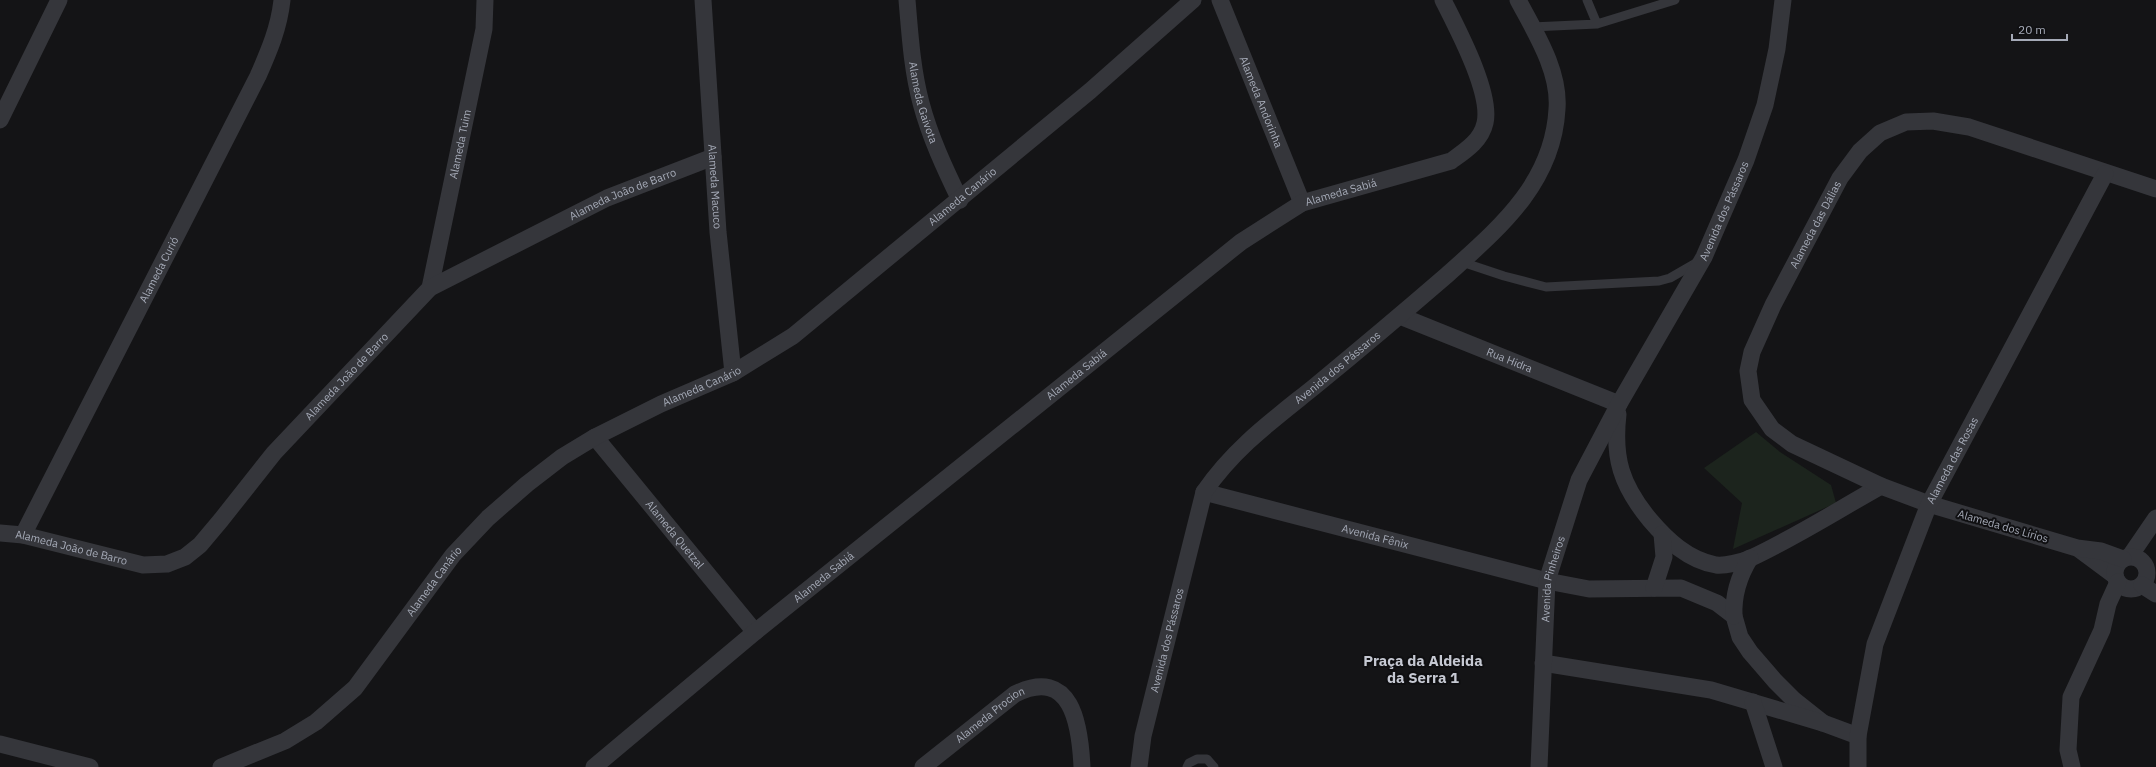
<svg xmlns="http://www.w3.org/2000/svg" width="2156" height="767" font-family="'IBM Plex Sans',sans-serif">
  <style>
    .green { fill: #1c241d }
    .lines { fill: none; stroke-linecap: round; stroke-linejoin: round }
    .lane { stroke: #35363b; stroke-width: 9 }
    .street { stroke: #35363b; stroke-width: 17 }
    .labels { text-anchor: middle; stroke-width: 4; stroke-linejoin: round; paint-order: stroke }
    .street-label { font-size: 11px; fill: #a5aab7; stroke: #0f0f11 }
    .district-label { font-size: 15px; font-weight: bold; fill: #c6c9d3; stroke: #0f0f11 }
  </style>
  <rect width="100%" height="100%" fill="#141416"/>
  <path class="green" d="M1756,432l24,20 51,33 5,18 -103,46 9,-46 -38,-35z"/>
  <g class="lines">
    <path class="lane" d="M1587,0l10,24
      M1532,27l65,-3 78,-24
      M1462,262l42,14 42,11 113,-6 11,-3 26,-15
      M1187,767l2,-4 8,-4h10l7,8"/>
    <g class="street">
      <path id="s1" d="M703,0l15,232 15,141"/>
      <path id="s2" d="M907,0c3,35 5,69 14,103 9,34 24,66 39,97"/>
      <path id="s3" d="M1220,0l82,203"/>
      <path d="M0,120l59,-120"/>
      <path id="s4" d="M430,288l54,-259 1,-29"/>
      <path id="s5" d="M1400,316l219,88"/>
      <path d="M1618,414c-5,44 3,71 32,106 17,20 38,40 66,45 9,1 26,-3 35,-7 45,-21 87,-48 130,-72"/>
      <path id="s6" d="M595,437l160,195"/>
      <path id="s7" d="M1204,492l343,89 42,8 92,-1 36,15 17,13 6,21 10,15 25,29 19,19 29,23"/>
      <path id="s8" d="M0,533l23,2 120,30 24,-1 18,-7 15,-12 21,-25 53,-67 156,-165 177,-90 106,-41"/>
      <path id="s9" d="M23,535l235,-459c11,-25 21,-48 24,-76"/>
      <path d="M2080,550l35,26"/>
      <path d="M2130,556l26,-38"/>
      <circle cx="2131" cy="573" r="16"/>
      <path id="s10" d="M2123,559l-22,-8 -24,-3 -148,-44 -48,-18 -89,-42 -20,-15 -20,-29 -4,-29 4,-19 21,-47 67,-127 20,-27 20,-18 26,-11 27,-1 36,6 187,62"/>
      <path d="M2142,585l14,9"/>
      <path d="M1654,588l10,-31 -2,-23"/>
      <path d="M1734,616c-1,-21 5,-40 16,-58"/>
      <path d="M1543,663l168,27 112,33 35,13"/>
      <path d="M1753,702l21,65"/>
      <path d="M0,744l90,23"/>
      <path id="s11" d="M221,767l64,-26 31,-19 39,-34 98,-133 35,-37 39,-34 35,-27 33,-20 66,-33 72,-31 60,-37 297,-245 103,-91"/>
      <path id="s12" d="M594,767l161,-135 486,-390 61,-39 149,-42c14,-10 30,-20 34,-38 7,-30 -28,-95 -42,-123"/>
      <path id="s13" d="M923,767l92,-73c57,-28 65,31 67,73"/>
      <path id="s14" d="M1139,767l4,-31 61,-244c30,-44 69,-72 110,-105 45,-37 89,-74 133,-112 51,-46 106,-91 110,-166 3,-38 -22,-77 -39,-109"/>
      <path id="s15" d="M1539,767l8,-186 32,-101 40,-76 85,-147 42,-97 19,-55 12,-56 6,-49"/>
      <path id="s16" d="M1858,767v-31l17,-92 54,-140 176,-330"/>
      <path d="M2072,767l-4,-17 3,-53 31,-67 6,-26 10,-22"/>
    </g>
  </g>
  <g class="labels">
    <g class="street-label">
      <text dy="4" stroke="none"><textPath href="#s2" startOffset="104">Alameda Gaivota</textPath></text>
      <text dy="4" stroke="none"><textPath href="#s3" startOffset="110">Alameda Andorinha</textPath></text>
      <text dy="4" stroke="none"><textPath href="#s4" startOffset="147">Alameda Tuim</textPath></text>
      <text dy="4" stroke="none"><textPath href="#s1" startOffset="187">Alameda Macuco</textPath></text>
      <text dy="4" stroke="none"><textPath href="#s12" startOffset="946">Alameda Sabiá</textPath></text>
      <text dy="4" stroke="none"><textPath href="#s8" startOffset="769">Alameda João de Barro</textPath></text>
      <text dy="4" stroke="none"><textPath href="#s11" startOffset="950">Alameda Canário</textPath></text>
      <text dy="4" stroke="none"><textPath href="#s15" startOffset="598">Avenida dos Pássaros</textPath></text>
      <text dy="4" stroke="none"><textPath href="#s10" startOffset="603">Alameda das Dálias</textPath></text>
      <text dy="4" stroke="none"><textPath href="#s9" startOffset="298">Alameda Curió</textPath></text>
      <text dy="4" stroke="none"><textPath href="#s5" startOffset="118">Rua Hidra</textPath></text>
      <text dy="4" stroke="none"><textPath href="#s14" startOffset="466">Avenida dos Pássaros</textPath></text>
      <text dy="4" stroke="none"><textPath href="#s12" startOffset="622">Alameda Sabiá</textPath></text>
      <text dy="4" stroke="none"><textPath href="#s8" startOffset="433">Alameda João de Barro</textPath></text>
      <text dy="4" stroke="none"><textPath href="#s11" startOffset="626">Alameda Canário</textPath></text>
      <text dy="4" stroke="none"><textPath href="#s16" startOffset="324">Alameda das Rosas</textPath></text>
      <text transform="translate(2003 526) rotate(16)" y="4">Alameda dos Lírios</text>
      <text dy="4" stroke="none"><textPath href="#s6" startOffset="126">Alameda Quetzal</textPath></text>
      <text dy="4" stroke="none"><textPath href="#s7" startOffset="177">Avenida Fênix</textPath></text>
      <text dy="4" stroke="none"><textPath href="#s8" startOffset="73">Alameda João de Barro</textPath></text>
      <text dy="4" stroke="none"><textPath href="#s12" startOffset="298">Alameda Sabiá</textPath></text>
      <text dy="4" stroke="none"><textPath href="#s15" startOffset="189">Avenida Pinheiros</textPath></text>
      <text dy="4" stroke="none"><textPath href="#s11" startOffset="290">Alameda Canário</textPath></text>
      <text dy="4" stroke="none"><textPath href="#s14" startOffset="130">Avenida dos Pássaros</textPath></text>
      <text dy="4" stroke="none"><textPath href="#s13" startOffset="85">Alameda Procion</textPath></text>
    </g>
    <g class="district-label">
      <text x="1423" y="666">Praça da Aldeida<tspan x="1423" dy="17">da Serra 1</tspan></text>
    </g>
  </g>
  <path d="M2012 34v6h55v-6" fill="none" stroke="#a5aab7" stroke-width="2"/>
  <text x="2018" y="34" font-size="12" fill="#a5aab7" stroke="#0f0f11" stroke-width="3" paint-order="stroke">20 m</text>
</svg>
